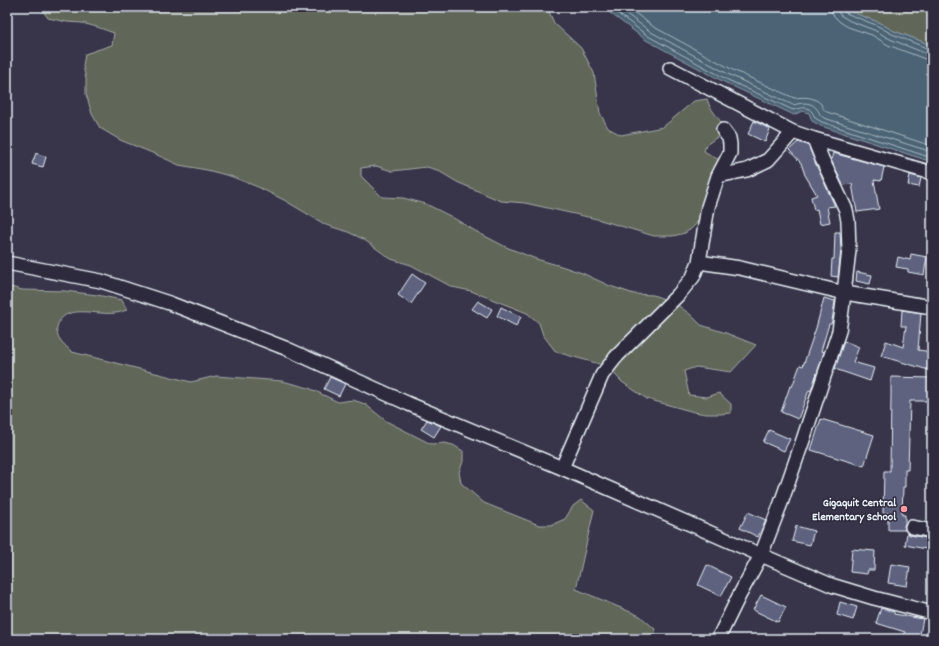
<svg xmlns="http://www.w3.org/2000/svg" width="939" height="646" font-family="Dekko,sans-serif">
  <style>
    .green { fill: #606658; stroke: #a4aca8 }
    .water { fill: #4b6374; stroke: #8a9ca9 }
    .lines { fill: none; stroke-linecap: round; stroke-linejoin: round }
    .shore { stroke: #a9b8c3; stroke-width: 1 }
    .building { fill: #5e627f; stroke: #e8f1f8 }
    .minor-casing { stroke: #e8f1f8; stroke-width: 16 }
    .minor { stroke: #2f2a3d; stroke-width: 13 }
    .poi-dot { fill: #ff9aa2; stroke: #2f2a3d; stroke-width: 1.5 }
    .labels { text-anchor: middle; stroke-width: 3; stroke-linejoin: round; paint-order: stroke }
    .poi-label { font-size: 12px; font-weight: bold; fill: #e8f1f8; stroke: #2f2a3d; text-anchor: end }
  </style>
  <rect width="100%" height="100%" fill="#38354a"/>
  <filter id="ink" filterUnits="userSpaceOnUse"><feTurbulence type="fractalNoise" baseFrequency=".025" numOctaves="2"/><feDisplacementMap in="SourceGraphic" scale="8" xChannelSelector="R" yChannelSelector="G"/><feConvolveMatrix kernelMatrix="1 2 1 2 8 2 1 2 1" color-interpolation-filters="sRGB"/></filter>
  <g filter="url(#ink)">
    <path class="green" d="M40,7h507l7,16 27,25 13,25 6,40 8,15 13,7 42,-8 31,-26 13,-2 3,8 13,18 -3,10 -14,10 -2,6 15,9 -10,36 -12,27 -6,6 -6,4 -12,3h-19l-57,-17 -72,-16 -24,-2 -44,-19 -20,-12 -10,-3 -35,4 -16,-5 -15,2v8l21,21 21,1 23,6 24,12 27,16 29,15 30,12 25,7 21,7 28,13 24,8 19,1 22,8 16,12 10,10 25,8 30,12 -25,27 -35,-5 -12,4 5,24 18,2 12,-4 12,11v9l-11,1h-14l-12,-2 -47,-13 -25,-17 -15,-16 -51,-14 -13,-17 -4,-12 -12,-10 -56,-22 -19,-4 -41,-22 -20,-6 -28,-20 -15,-7 -22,-7 -42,-25 -26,-13 -28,-11 -23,-6 -28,-5 -24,-11 -35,-14 -20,-12 -8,-14 -6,-20v-15l-3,-13 2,-12 27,-9 2,-12 -17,-6 -15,-4 -15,-1 -19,-4z
      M843,7h89v39l-11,-5 -27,-10 -16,-9 -24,-9z
      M7,286l15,4 43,1 32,4 25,5 5,10c-4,1 -8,3 -12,3 -17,3 -52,-11 -58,14 -2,11 8,18 15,25l119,30 25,-6 66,5 27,7 29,14 15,-2 12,4 21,17 45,23 14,-1 8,2 10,6v11l-4,10 2,11 23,20 55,22h12l14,-6 8,-13 8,-6 13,10 -18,79 64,27 15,13v10h-648z"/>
    <path class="water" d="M602,7h241l11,6 24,9 16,9 27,10 11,5v116l-111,-36 -9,-5 -3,-8 -7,-2 -8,4 -68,-32 -80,-43z"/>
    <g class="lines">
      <path class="shore" d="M609,7l39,29 80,44 65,30c12,-3 17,-5 22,8l7,4 110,36
        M617,7l34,25 79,43 63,30c8,-2 17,-4 23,3 4,4 2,6 8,10l108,34
        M627,7l27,20 79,43 61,28c9,-1 20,-2 27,6 2,3 2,6 6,8l105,34
        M831,7l1,5 2,4 6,6 8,5 24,8 16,10 37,14 7,1
        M837,7l1,4 2,4 10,6 24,9 16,9 37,15h5
        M842,7l2,5 9,4 23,9 16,9 37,15h3"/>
    </g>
    <path class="building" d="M754,121l16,8 -5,13 -17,-8z
      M798,142l10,3 7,17 19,42 1,2 -8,1 3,15 -10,2 -3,-15 -3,1 -3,-13 6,-2 -12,-20 -4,-12 -12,-13z
      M36,153l10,4 -3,10 -11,-3z
      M833,153l51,14 -3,14 -7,-1 5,29 -22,3 -5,-28 -9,1 -12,-25z
      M910,175l11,3 -2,9 -11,-2z
      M835,232h5l1,18 -3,27 -7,-1 1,-17h2z
      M911,254l16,3 -3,18 -16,-3v-3l-12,-2 2,-10 12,3z
      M857,272l15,3 -2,9 -14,-3z
      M412,274l13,9 -14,21 -13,-9z
      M824,298l11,3 -3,20 -1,3h-2l-8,27 3,1 -13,39 -2,-1 -11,29 -17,-7 9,-26 2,1 8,-22 3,1 13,-38z
      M478,301l14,8 -5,9 -15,-9z
      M501,307l20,10 -5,9 -19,-10z
      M902,310l19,3 -3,37 14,2v19l-51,-15 5,-15 17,6 3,-21h-5z
      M844,341l15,6 -6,15 21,6 -4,13 -35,-12z
      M330,377l15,7 -6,12 -15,-7z
      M891,377l41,1v23h-22l-2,69h-3v17h-2l-1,28h3v8l-1,3 1,4h-17v-17h-5l1,-42h6l1,-76z
      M821,419l53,16 -10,31 -53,-16z
      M427,420l14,6 -7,11 -13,-8z
      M769,430l21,9 -6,12 -21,-9z
      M748,512l18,8 -8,17 -18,-9z
      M796,526l18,5 -4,14 -18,-4z
      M907,533l3,2 22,4v11l-27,-5z
      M852,549l23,2 -1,19h-6l-1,4 -17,-2z
      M891,564l19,3 -3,19 -19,-3z
      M707,565l24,12 -10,19 -23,-11z
      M761,595l25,12 -8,15 -25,-12z
      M840,602l17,5 -4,13 -16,-5z
      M881,608l13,4v2l29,5 -4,20 -15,-2 1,-5 -29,-9z"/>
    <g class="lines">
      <g class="minor-casing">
        <path id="minor" d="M670,68l123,64 21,7 118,34
          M718,176l29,-6 21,-10 25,-28
          M699,262l41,6 105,25 87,14
          M7,263l94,18 68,22 116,45 124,56 153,64 199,87 70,30 43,13 58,15
          M562,468l40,-93 14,-18 62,-62 15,-18 6,-15 9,-55 10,-31 12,-23v-9l-1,-6 -6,-8
          M912,527l20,4
          M718,639l21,-43 22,-41 20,-52 22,-63 36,-109 3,-21 7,-60 -1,-29 -2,-11 -24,-51 -8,-20"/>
      </g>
      <use href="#minor" class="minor"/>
    </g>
  </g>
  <circle class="poi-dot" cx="904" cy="509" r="4"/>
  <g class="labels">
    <g class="poi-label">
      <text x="896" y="506">Gigaquit Central<tspan x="896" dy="14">Elementary School</tspan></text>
    </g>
  </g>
  <rect width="939" height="646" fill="none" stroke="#2f2a3d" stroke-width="24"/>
  <rect x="12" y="12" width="915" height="622" fill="none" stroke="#e8f1f8" stroke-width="1.5" filter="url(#ink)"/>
</svg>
